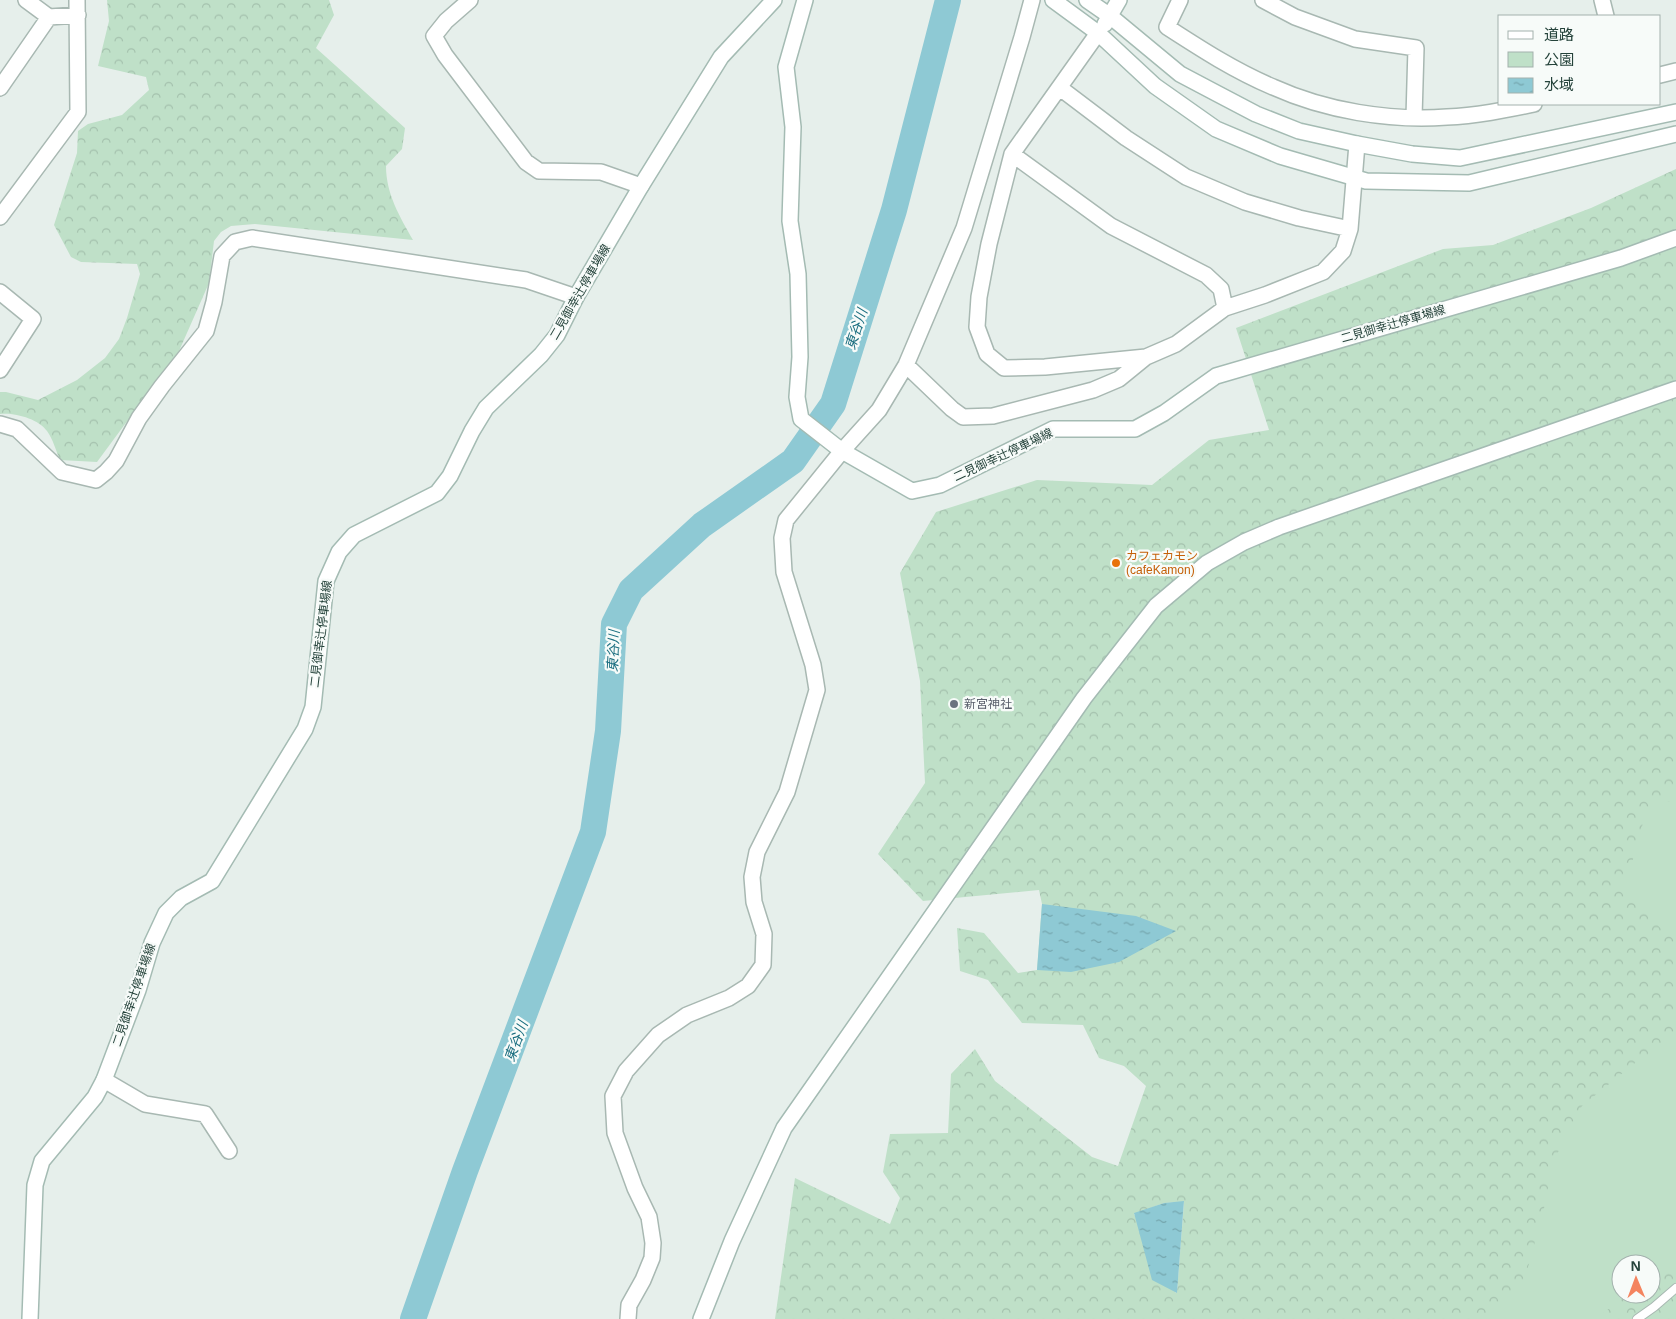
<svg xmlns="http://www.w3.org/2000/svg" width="1676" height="1319" font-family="Arial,'Noto Sans JP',sans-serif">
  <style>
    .green { fill: #bfe0c8; fill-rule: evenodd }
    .forest { fill: url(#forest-crowns); fill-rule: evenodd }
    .water { fill: url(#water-ripples) }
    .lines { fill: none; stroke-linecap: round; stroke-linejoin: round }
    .river { stroke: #8ec9d4; stroke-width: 26 }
    .lane-casing { stroke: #a8b8b2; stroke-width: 10 }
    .street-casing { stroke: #a8b8b2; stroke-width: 18 }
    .secondary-casing { stroke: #a4bbb3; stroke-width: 18 }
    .lane { stroke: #fff; stroke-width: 8 }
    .street { stroke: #fff; stroke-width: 15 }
    .secondary { stroke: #fff; stroke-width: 15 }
    .food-dot { fill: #e8710a; stroke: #f7fbf9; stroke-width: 2 }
    .worship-dot { fill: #6b7280; stroke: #f7fbf9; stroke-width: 2 }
    .labels { text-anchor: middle; stroke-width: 4.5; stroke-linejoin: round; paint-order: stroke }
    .street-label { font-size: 12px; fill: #24423a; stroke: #f7fbf9 }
    .food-label { font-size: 12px; fill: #c56008; stroke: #f7fbf9; text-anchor: start }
    .worship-label { font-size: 12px; fill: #5b616d; stroke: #f7fbf9; text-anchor: start }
    .water-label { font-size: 14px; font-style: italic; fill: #1c6f80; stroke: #f7fbf9 }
  </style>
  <defs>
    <pattern id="forest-crowns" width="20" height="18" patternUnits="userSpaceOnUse" patternTransform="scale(1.25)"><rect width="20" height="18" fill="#bfe0c8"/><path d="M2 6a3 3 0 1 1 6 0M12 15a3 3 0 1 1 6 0" fill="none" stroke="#a4c1ad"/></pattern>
    <pattern id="water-ripples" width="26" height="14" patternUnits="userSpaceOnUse" patternTransform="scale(1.25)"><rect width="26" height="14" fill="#8ec9d4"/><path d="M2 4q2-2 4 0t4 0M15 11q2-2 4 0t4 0" fill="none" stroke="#74a5ad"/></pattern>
  </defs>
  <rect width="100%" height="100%" fill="#e6efeb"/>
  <path class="green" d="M1676,685v634h-291zM1621,1264h30v30h-30z"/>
  <path class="forest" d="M107,0h222l5,15 -18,33 89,80 -3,21 -16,17c0,28 14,51 27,74l-158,-16 -24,2 -10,6 -7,9 -5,42 -30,68 -82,111 -37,-2c-4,-9 -7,-21 -13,-29 -8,-12 -33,-19 -47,-17v-22h6l32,8 39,-20 28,-22 14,-19 8,-21 13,-44 -3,-10 -56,-2 -10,-5 -17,-32 23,-72 1,-22 10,-7 34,-9 27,-25 -3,-13 -48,-11 11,-45z
    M1676,169v632l-11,1 -19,10 -21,76 38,43 13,-8v120l-12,2 -29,18 -53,43 -29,56 -6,35 -24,89 -43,33h-705l20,-141 95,46 10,-26 -17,-26 7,-38 58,-1 3,-59 24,-25 20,32 97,76 26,9 28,-80 -22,-20 -25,-8 -16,-33 -61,-2 -34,-43 -28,-9 -3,-43 27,5 34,40 19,-3 5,-66 -3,-14 -116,11 -45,-47 47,-71 -5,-102 -20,-108 36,-61 101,-32 115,5 57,-45 60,-10 -33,-102 207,-79 50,-4 98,-37zM1184,1202l-7,90 -1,1 -42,-79 30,-11z
    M1676,1261v58h-81l34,-25h22v-15z"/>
  <path class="water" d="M1042,904l94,12 40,15 -57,31 -48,10 -34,-2z
    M1184,1201l-7,92 -25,-13 -18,-67 30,-10z"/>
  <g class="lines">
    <path class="river" d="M413,1319l52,-148 128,-339 15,-101 6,-107 17,-34 71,-65 91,-64 40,-57 61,-194 54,-210"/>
    <g class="lane-casing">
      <path id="lane" d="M1637,1319l17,-12 22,-19"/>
    </g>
    <g class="street-casing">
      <path id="street" d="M26,0l23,17 29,-2
        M470,0l-24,21 -12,15 11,19 81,107 13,9 62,1 40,14
        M1180,0l-13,27c34,22 68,44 106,60 53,24 116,34 174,30 29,-1 58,-7 87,-13
        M1263,0l32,17 60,22 61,9 -2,69
        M1602,0l4,16
        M1098,33l-86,121 -23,90 -10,53 -2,30 10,27 17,14 41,-1 101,-10
        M1660,75l16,-4
        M0,88l49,-71
        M1060,88l66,50 60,39 59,25 54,16 51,11
        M1012,154l99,72 95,49 15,14 4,19
        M0,217l78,-105 -1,-112
        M0,292l33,27 -33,51
        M906,365l46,44 11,8 30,-1 100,-26 26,-11 27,-22 30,-13 49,-36 40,-13 58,-23 20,-21 7,-22 7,-85
        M0,424l17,5 45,43 34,8 10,-8 10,-11 23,-43 23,-32 44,-55 8,-29 8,-46 13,-14 17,-4 274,42 50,17
        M104,1080l41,24 60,10 24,37
        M628,1319l1,-14 14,-25 9,-22 1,-15 -4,-26 -14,-29 -20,-55 -2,-37 13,-25 32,-36 29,-20 42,-17 19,-12 15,-21 1,-31 -10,-32 -2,-25 5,-25 30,-60 30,-102 -4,-25 -29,-93 -2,-34 4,-18 56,-69 37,-41 27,-45 58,-137 58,-191 10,-37"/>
    </g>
    <g class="secondary-casing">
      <path id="secondary" d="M805,0l-19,67 7,60 -3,94 8,53 2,83 -3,40 4,22 41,32 70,40 28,-6 113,-56h82l29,-16 52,-37 405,-118 55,-20
        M1053,0l45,33 57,53 61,43 64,27 86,25 103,2 207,-49
        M1087,0l23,16 70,58 36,19 40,21 43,17 58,13 55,10 48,4 216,-46
        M1105,24l14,-24
        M30,1319l5,-134 7,-24 53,-64 9,-17 34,-90 14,-47 14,-30 15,-15 31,-17 93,-152 8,-22 13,-126 13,-29 15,-17 83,-42 13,-17 22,-45 14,-23 55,-53 16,-20 19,-38 65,-111 80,-129 53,-57
        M701,1319l31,-78 52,-113 300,-430 72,-92 51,-43 37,-21 35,-15 397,-138"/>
    </g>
    <use href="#lane" class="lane"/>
    <use href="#street" class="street"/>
    <use href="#secondary" class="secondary"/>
  </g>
  <circle class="food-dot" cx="1116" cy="563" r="5"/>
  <circle class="worship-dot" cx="954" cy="704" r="5"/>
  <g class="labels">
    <g class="street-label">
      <text transform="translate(580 292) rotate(-60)" y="4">二見御幸辻停車場線</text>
      <text transform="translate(1393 324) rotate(-16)" y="4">二見御幸辻停車場線</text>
      <text transform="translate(1003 455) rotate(-25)" y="4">二見御幸辻停車場線</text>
      <text transform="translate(321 634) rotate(-83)" y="4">二見御幸辻停車場線</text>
      <text transform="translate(134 995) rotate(-71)" y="4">二見御幸辻停車場線</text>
    </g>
    <g class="food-label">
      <text x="1126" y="560">カフェカモン<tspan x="1126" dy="14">(cafeKamon)</tspan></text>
    </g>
    <g class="worship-label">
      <text x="964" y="708">新宮神社</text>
    </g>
    <g class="water-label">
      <text transform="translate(856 329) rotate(-72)" y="5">東谷川</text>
      <text transform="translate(613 651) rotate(-87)" y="5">東谷川</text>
      <text transform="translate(516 1041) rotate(-70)" y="5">東谷川</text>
    </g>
  </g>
  <rect x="1498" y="15" width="162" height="90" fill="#f7fbf9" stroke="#a3b1ad"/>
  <rect x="1508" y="31" width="25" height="8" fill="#ffffff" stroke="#a3b1ad"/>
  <text x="1544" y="40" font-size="15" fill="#24423a">道路</text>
  <rect x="1508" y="52" width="25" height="15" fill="#bfe0c8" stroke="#a3b1ad"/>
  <text x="1544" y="65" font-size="15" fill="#24423a">公園</text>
  <rect x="1508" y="78" width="25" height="15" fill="url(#water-ripples)" stroke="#a3b1ad"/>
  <text x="1544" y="90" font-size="15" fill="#24423a">水域</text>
  <g transform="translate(1636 1279) rotate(359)"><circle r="24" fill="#f7fbf9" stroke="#a3b1ad"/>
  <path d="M0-4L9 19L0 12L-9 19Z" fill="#f4845f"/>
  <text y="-8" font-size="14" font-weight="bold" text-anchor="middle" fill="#24423a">N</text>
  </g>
</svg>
